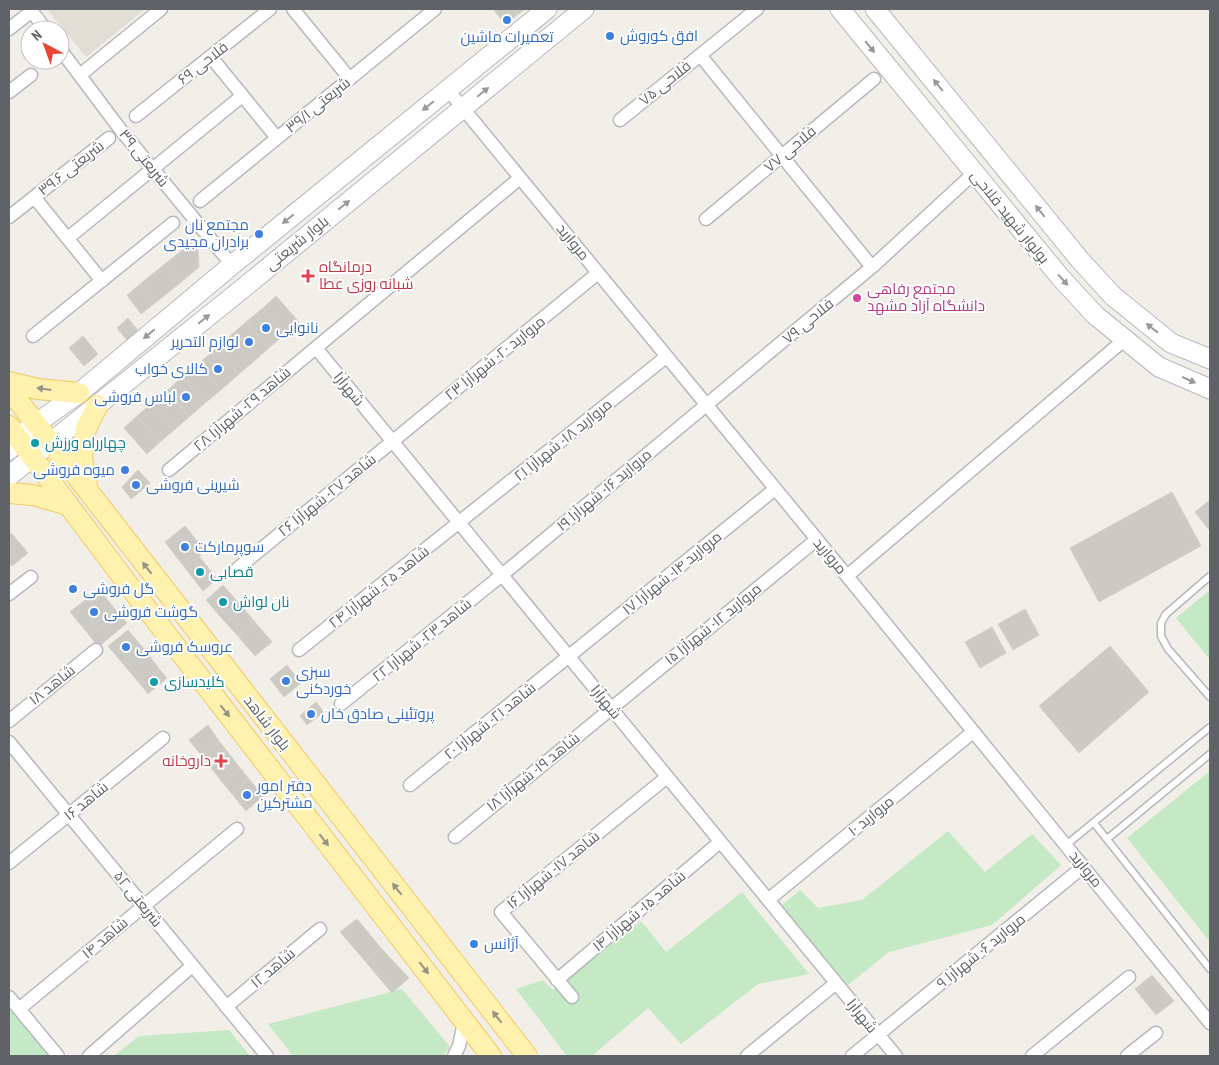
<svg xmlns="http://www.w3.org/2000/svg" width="1219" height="1065" font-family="'PT Sans Narrow',Cairo,sans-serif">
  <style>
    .education { fill: #e1ded6 }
    .green { fill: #c5e8c5 }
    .building { fill: #cccac5; stroke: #d6d1c6 }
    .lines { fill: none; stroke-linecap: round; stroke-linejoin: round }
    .service-casing { stroke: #b5b8bc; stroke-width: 9 }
    .minor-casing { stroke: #b5b8bc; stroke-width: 15 }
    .secondary-casing { stroke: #b6babf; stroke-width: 21 }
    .primary-casing { stroke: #f2c960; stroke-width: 22 }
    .service { stroke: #fff; stroke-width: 6 }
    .minor { stroke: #fff; stroke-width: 12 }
    .secondary { stroke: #fff; stroke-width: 19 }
    .primary { stroke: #fff2af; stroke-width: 20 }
    .oneway { fill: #979a9d }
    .oneway2 { fill: #979581 }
    .shop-dot { fill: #3f7fe0; stroke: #fff; stroke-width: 2 }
    .health-dot { fill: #e0444e; stroke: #fff; stroke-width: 2 }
    .hotel-dot { fill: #d1479c; stroke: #fff; stroke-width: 2 }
    .culture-dot { fill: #0f9aa8; stroke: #fff; stroke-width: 2 }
    .labels { text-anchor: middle; stroke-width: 4; stroke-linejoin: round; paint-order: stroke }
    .shop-label { font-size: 15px; fill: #366cbe; stroke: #fff; text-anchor: start }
    .street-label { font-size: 15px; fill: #5f6368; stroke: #fff }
    .health-label { font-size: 15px; fill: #be3a42; stroke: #fff; text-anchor: start }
    .hotel-label { font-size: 15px; fill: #b23c85; stroke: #fff; text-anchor: start }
    .culture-label { font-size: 15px; fill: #0d838f; stroke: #fff; text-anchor: start }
  </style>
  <rect width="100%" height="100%" fill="#f1efe8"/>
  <path class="education" d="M47,9h98l-59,48z"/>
  <path class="green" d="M1210,590v70l-34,-42z
    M1210,771v171l-83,-104z
    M948,831l37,41 47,-38 29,31 -69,60 -103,27 -41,33 -67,-79 19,-16 18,18 44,-8z
    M742,892l67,82 -51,10 -77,60 -33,-36 -56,48h-25l-51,-67 27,-9 10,10 88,-69 25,31z
    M402,989l48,58 -7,9h-150l-25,-32z
    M9,1008l41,48h-41z
    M229,1030l21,26h-136l25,-20z"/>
  <path class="building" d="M493,9h19l5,6 -11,10z
    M512,9h13l-8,6z
    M191,243l7,8 1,16 -19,16 -15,-19z
    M165,264l15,19 -25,20 -15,-19z
    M140,284l15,19 -14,11 -14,-19z
    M276,296l23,26 -14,12 -22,-26z
    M263,308l22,26 -16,14 -23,-26z
    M128,318l15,19 -11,9 -15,-18z
    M246,322l23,26 -16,14 -23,-26z
    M83,336l15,18 -14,12 -15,-18z
    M230,336l23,26 -14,12 -22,-26z
    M217,348l22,26 -18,16 -23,-26z
    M198,364l23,26 -16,13 -23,-26z
    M182,377l23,26 -16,14 -22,-26z
    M167,391l22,26 -15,13 -22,-27z
    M152,403l22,27 -14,12 -23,-26z
    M137,416l23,26 -13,12 -23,-26z
    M138,470l12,13 -19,16 -9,-12z
    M1172,492l29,54 -102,56 -29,-54z
    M1210,500v31l-15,-19z
    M185,526l20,25 -20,17 -20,-26z
    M9,533l3,1 16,19 -16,13 -3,-4z
    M199,556l18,23 -14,12 -18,-23z
    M223,585l20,23 -17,15 -20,-23z
    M99,589l19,24 -28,23 -20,-24z
    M243,608l12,14 -17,14 -12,-13z
    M1025,609l14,26 -26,15 -15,-26z
    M118,613l9,10 -29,24 -8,-11z
    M255,622l17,20 -17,14 -17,-20z
    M992,627l14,26 -26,15 -15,-26z
    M128,630l16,19 -20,16 -16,-19z
    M1110,646l39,46 -70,61 -40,-47z
    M144,649l16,21 -19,15 -17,-20z
    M287,665l14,18 -17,14 -14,-18z
    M160,670l7,8 -19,16 -7,-9z
    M316,702l8,10 -17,13 -7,-9z
    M208,725l11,16 -18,14 -12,-15z
    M219,741l21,27 -18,14 -21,-27z
    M240,768l9,11 -17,15 -10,-12z
    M249,779l14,17 -17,15 -14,-17z
    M357,919l24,29 -16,13 -25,-29z
    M381,948l28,30 -17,15 -27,-32z
    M1152,975l22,26 -18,14 -21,-26z"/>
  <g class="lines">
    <g class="service-casing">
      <path id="service" d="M1210,576l-44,38 -5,9v13l7,13 42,48
        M1094,823l116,146
        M1107,839l103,-85
        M1066,845l144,-118"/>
    </g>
    <g class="minor-casing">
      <path id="minor" d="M30,9l16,21
        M293,9l57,70
        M9,29l23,-18
        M60,49l60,80 112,136
        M700,55l172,212
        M211,57l66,81
        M80,75l81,-66
        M448,90l399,486 363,447
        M9,92l22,-17
        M136,116l134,-107
        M620,120l137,-111
        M34,197l68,84
        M200,201l235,-192
        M9,217l100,-79
        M706,219l168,-140
        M68,238l174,-142
        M33,336l140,-113
        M316,348l580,708
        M169,470l351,-292
        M238,568l360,-295
        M847,576l277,-236
        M9,594l22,-17
        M299,650l367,-293
        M341,704l161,-129 370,-308 102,-94
        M9,721l87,-71
        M9,742l258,314
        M410,785l365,-296
        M455,837l361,-297
        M9,863l154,-125
        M768,900l205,-168
        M557,980l163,-138
        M9,997l49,59
        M572,997l-71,-85 166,-135
        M226,1007l94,-78
        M19,1009l218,-180
        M89,1056l103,-90
        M454,1056l5,-10 5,-23
        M747,1056l89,-73
        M852,1056l232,-190
        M1032,1056l97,-79
        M1127,1056l29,-23"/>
    </g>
    <g class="secondary-casing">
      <path id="secondary" d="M840,9l220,268 35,38 64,52 51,22
        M875,9l205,251 33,36 58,47 39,16
        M9,450l8,-13 62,-44 153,-128 315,-256
        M9,476l222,-178 353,-289"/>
    </g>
    <g class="primary-casing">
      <path id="primary" d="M9,382l29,7 41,4
        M9,389l518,667
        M9,426l118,157 364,473
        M87,486l-5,-29 4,-29 12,-23
        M9,493l24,2 35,10"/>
    </g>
    <use href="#service" class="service"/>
    <use href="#minor" class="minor"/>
    <use href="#secondary" class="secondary"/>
    <use href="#primary" class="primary"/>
  </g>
  <defs><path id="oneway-solid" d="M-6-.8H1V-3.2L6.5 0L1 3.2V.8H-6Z" transform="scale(1.25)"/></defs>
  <g class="oneway">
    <use href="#oneway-solid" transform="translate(870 47) rotate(51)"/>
    <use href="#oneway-solid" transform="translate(938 85) rotate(-129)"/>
    <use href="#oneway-solid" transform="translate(483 92) rotate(-39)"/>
    <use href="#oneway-solid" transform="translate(428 106) rotate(141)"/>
    <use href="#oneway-solid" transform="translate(344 205) rotate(-39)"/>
    <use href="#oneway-solid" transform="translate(1040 211) rotate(-129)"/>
    <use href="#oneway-solid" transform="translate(288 219) rotate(141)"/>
    <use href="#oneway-solid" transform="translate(1063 280) rotate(48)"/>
    <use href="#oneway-solid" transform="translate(204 319) rotate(-39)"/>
    <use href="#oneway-solid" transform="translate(1152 328) rotate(-142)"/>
    <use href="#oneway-solid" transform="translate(149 334) rotate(140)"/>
    <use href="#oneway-solid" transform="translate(1189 380) rotate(24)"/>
  </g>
  <g class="oneway2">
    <use href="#oneway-solid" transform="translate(44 389) rotate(-172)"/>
    <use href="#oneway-solid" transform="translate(147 568) rotate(-128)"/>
    <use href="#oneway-solid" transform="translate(225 711) rotate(52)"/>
    <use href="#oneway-solid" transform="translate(324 840) rotate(52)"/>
    <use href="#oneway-solid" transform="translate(397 889) rotate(-128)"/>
    <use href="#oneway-solid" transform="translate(424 968) rotate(52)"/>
    <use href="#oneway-solid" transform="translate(497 1017) rotate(-128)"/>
  </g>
  <g class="shop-dot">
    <circle cx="507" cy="20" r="5"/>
    <circle cx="610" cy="36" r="5"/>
    <circle cx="259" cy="234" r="5"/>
    <circle cx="266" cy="328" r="5"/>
    <circle cx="249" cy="342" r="5"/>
    <circle cx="218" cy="369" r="5"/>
    <circle cx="186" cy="397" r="5"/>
    <circle cx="125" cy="470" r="5"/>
    <circle cx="136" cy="485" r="5"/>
    <circle cx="185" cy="547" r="5"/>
    <circle cx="73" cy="589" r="5"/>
    <circle cx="94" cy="612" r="5"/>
    <circle cx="126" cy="647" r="5"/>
    <circle cx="286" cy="681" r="5"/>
    <circle cx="311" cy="714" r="5"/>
    <circle cx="247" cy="795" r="5"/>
    <circle cx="474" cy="944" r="5"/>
  </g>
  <g class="health-dot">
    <path d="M305.5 268.5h5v5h5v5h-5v5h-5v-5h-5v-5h5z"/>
    <path d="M218.5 753.5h5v5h5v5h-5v5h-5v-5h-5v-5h5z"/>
  </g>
  <circle class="hotel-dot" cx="857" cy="298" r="5"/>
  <g class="culture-dot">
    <circle cx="35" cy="443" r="5"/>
    <circle cx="200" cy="572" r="5"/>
    <circle cx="223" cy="602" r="5"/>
    <circle cx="154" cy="682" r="5"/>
  </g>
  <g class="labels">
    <g class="shop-label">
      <text x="620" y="41">افق کوروش</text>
      <text x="507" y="42" text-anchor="middle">تعمیرات ماشین</text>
      <text x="249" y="230" text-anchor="end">مجتمع نان<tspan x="249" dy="17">برادران مجیدی</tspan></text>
      <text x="276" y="333">نانوایی</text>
      <text x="239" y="347" text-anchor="end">لوازم التحریر</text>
      <text x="208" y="374" text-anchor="end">کالای خواب</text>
      <text x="176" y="402" text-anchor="end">لباس فروشی</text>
      <text x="115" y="475" text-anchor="end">میوه فروشی</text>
      <text x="146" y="490">شیرینی فروشی</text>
      <text x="195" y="552">سوپرمارکت</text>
      <text x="83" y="594">گل فروشی</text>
      <text x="104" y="617">گوشت فروشی</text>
      <text x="136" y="652">عروسک فروشی</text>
      <text x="296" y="677">سبزی<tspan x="296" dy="17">خوردکنی</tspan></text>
      <text x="321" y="719">پروتئینی صادق خان</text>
      <text x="257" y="791">دفتر امور<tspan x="257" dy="17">مشترکین</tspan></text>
      <text x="484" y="949">آژانس</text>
    </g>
    <g class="street-label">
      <text transform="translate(203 63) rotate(-38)" y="5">فلاحی ۶۹</text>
      <text transform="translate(665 83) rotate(-39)" y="5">فلاحی ۷۵</text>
      <text transform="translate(318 105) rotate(-39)" y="5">شریعتی ۳۹/۱</text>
      <text transform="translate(790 149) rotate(-40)" y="5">فلاحی ۷۷</text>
      <text transform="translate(144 158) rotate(51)" y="5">شریعتی ۳۹</text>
      <text transform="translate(71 168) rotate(-38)" y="5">شریعتی ۳۹.۶</text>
      <text transform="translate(1010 217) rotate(51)" y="5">بولوار شهید فلاحی</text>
      <text transform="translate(573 242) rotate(51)" y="5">مروارید</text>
      <text transform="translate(297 243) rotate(-39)" y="5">بلوار شریعتی</text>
      <text transform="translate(808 321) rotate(-40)" y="5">فلاحی ۷۹</text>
      <text transform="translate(495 358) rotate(-39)" y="5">مروارید ۲۰- شهرآرا ۲۳</text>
      <text transform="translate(349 389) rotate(51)" y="5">شهرآرا</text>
      <text transform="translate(242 409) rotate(-40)" y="5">شاهد ۲۹- شهرآرا ۲۸</text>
      <text transform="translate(563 440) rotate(-39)" y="5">مروارید ۱۸- شهرآرا ۲۱</text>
      <text transform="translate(604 490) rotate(-40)" y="5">مروارید ۱۶- شهرآرا ۱۹</text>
      <text transform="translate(327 495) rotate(-39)" y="5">شاهد ۲۷- شهرآرا ۲۶</text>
      <text transform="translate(830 556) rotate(50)" y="5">مروارید</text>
      <text transform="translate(672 573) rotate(-39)" y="5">مروارید ۱۴- شهرآرا ۱۷</text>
      <text transform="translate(379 587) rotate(-38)" y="5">شاهد ۲۵- شهرآرا ۲۴</text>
      <text transform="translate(713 624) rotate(-39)" y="5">مروارید ۱۲- شهرآرا ۱۵</text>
      <text transform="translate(422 640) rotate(-39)" y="5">شاهد ۲۳- شهرآرا ۲۲</text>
      <text transform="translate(52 685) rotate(-39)" y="5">شاهد ۱۸</text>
      <text transform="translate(606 702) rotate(51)" y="5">شهرآرا</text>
      <text transform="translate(490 721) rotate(-39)" y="5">شاهد ۲۱- شهرآرا ۲۰</text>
      <text transform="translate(267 723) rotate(52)" y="5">بلوار شاهد</text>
      <text transform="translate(533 772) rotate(-39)" y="5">شاهد ۱۹- شهرآرا ۱۸</text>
      <text transform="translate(86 801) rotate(-39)" y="5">شاهد ۱۶</text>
      <text transform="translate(871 816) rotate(-39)" y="5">مروارید ۱۰</text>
      <text transform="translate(1086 869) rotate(51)" y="5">مروارید</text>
      <text transform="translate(553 870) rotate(-39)" y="5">شاهد ۱۷- شهرآرا ۱۶</text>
      <text transform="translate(138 899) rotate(51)" y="5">شریعتی ۵۲</text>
      <text transform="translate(639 911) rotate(-40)" y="5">شاهد ۱۵- شهرآرا ۱۴</text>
      <text transform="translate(105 938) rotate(-40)" y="5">شاهد ۱۴</text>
      <text transform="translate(981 951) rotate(-39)" y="5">مروارید ۶- شهرآرا ۹</text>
      <text transform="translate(273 968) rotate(-40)" y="5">شاهد ۱۲</text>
      <text transform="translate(862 1016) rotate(51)" y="5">شهرآرا</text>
    </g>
    <g class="health-label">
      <text x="319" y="272">درمانگاه<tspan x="319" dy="17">شبانه روزی عطا</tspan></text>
      <text x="211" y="766" text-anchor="end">داروخانه</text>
    </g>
    <g class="hotel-label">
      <text x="867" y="294">مجتمع رفاهی<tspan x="867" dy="17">دانشگاه آزاد مشهد</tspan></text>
    </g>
    <g class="culture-label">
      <text x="45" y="448">چهارراه ورزش</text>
      <text x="210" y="577">قصابی</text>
      <text x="233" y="607">نان لواش</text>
      <text x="164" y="687">کلیدسازی</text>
    </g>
  </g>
  <rect width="1219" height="1065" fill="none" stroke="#5f6368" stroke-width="20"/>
  <g transform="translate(45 45) rotate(319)"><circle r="24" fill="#ffffff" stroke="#bfc1c3"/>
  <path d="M0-4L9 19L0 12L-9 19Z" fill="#ea4335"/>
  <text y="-8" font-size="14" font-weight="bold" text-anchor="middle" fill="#5f6368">N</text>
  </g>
</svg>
